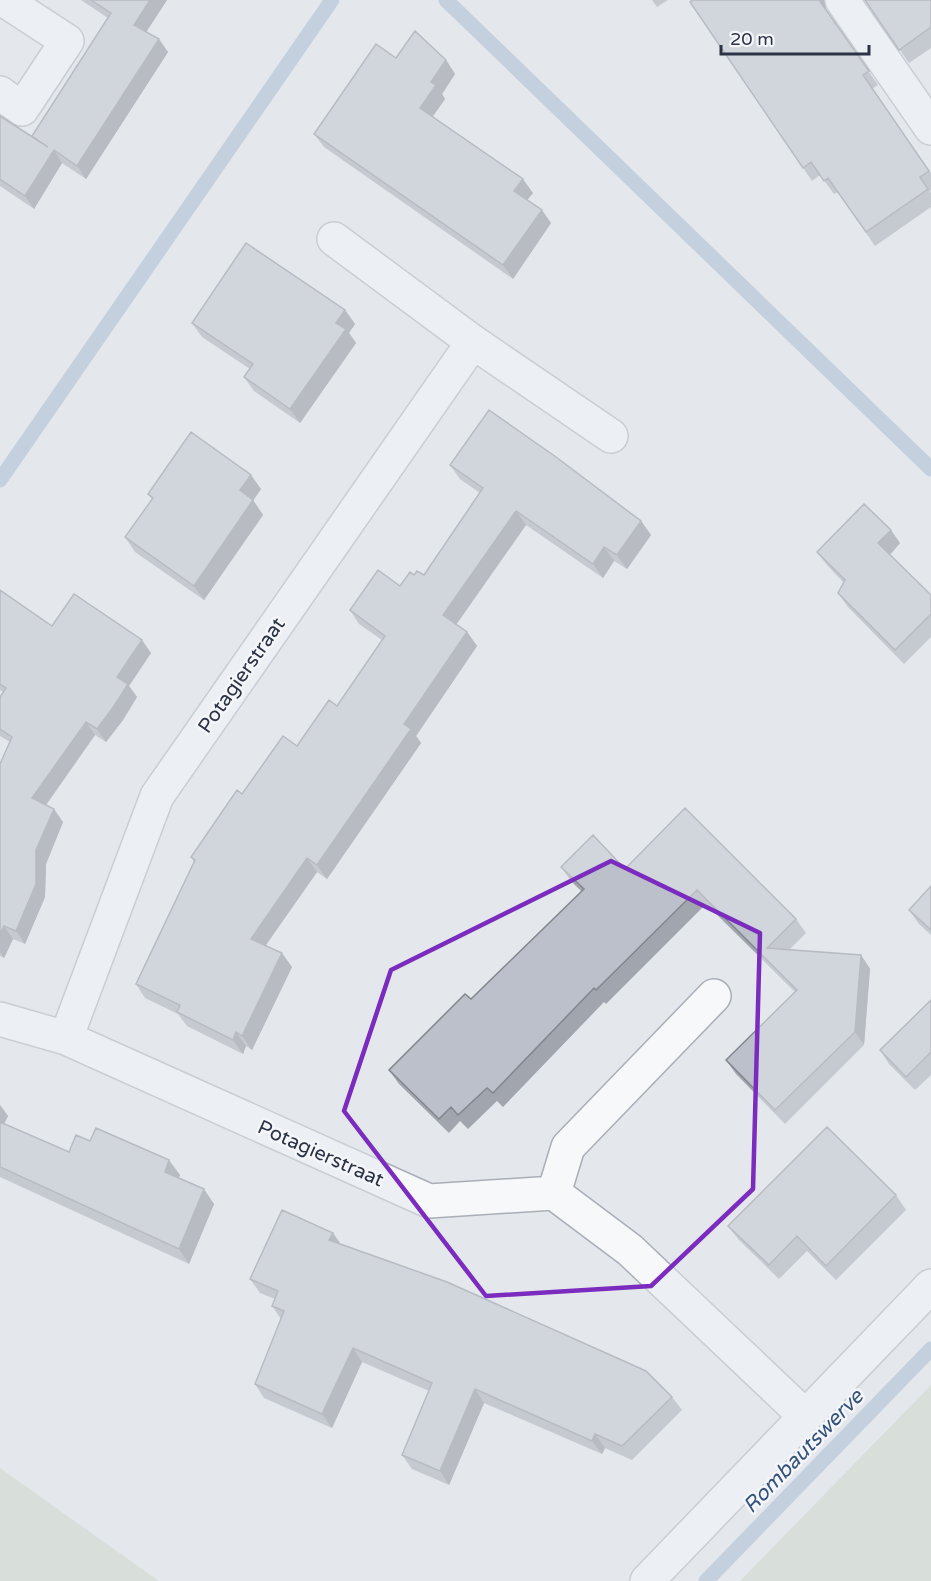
<svg xmlns="http://www.w3.org/2000/svg" width="931" height="1581" font-family="'Varela Round',sans-serif">
  <style>
    .green { fill: #c9d6c5 }
    .lines { fill: none; stroke-linecap: round; stroke-linejoin: round }
    .stream { stroke: #9fb4cc; stroke-width: 15 }
    .street-casing { stroke: #a9aeb7; stroke-width: 36 }
    .street { stroke: #f7f8fa; stroke-width: 33 }
    .wall { fill: #a1a5ae }
    .shaded-wall { fill: #83868d }
    .building { fill: #bbc0ca; stroke: #83868d; stroke-width: 1.5 }
    .marked { fill: none; stroke: #7b2cbf; stroke-width: 4.5; stroke-linejoin: round }
    .labels { text-anchor: middle; stroke-width: 5; stroke-linejoin: round; paint-order: stroke }
    .street-label { font-size: 20px; fill: #2b3445; stroke: #f4f6f9 }
    .water-label { font-size: 21px; font-style: italic; fill: #34527a; stroke: #f4f6f9 }
  </style>
  <rect width="100%" height="100%" fill="#e4e7ec"/>
  <path class="green" d="M931,1385v196h-191z
    M0,1468l159,113h-159z"/>
  <g class="lines">
    <path class="stream" d="M446,0l485,469
      M0,480l332,-480
      M706,1581l225,-232"/>
    <g class="street-casing">
      <path id="street" d="M842,0l89,128
        M0,93l22,16 45,-68 -63,-41
        M334,239l139,103 138,94
        M0,1019l66,19 363,163 125,-8 76,57 174,165
        M66,1038l91,-242 316,-454
        M554,1193l14,-46 146,-151
        M647,1581l284,-295"/>
    </g>
    <use href="#street" class="street"/>
  </g>
  <path class="wall" d="M81,0h86l-21,32 22,20 -82,127 -24,-16 -28,46 -34,-23v-70l33,21 75,-119z
    M652,0h16l-11,7z
    M693,0h131l2,10 52,75 -6,4 59,84v17l-1,1 1,2v14l-56,39 -37,-54 -4,2 -14,-19 -8,6 -122,-179z
    M865,0h66v48l-22,15z
    M396,58l50,2 9,14 -13,20 3,5 -13,18 101,76 -6,7 24,23 -38,56 -189,-132 -10,-13z
    M345,310l10,14 -6,9 7,10 -56,80 -46,-32 -10,-14 6,-8 -48,-32 -10,-14z
    M450,465l191,56 10,14 -24,34 -13,-8 -11,17 -77,-53 -70,100 11,7 10,14 -61,90 5,7 -94,136 -10,-7 -51,73 26,22 -40,83 -6,-4 -3,8 -56,-28 -9,-12 -33,-16 -9,-14 58,-122 -3,-5 51,-63 55,-48 40,-40 45,-66 -23,-16 -9,-14 50,-24 14,-11h10l56,-82 -20,-14z
    M261,489l-8,11 10,15 -59,85 -69,-48 -10,-15 27,-38 -4,-5z
    M900,543l-10,12 41,40v42l-27,27 -56,-57 -10,-14 6,-10 -17,-18 -10,-13z
    M0,590l52,36 99,27 -22,33 8,11 -14,23 -17,22 -11,-7 -49,70 17,17 -17,42 -1,33 -20,47 -12,-5 -9,19 -4,-2v-192l10,-22 -10,-6v-39l3,-5 -3,-2z
    M561,867l64,2 171,50 10,14 -17,17 72,5 9,14 -6,76 -79,79 -49,-50 -10,-14 69,-68 -89,-88 -100,100 -2,-2 -101,105 -6,-6 -29,28 -8,-8 -11,12 -50,-49 -10,-14 82,-71 111,-107 -11,-11z
    M931,886v49l-12,-11 -10,-14z
    M931,1000v75l-16,15 -26,-26 -9,-14z
    M0,1105l8,11 -4,8 65,28 21,-11 90,34 -2,3 36,26 -25,60 -189,-87z
    M896,1195l10,15 -70,70 -29,-29 -28,28 -40,-39 -11,-14z
    M333,1233l8,11 331,153 10,13 -50,50 -27,-12 -3,6 -118,-51 -35,82 -37,-16 -10,-14 27,-64 -67,-29 -30,66 -68,-30 -9,-14 26,-65 -9,-13 3,-7 -15,-6 -10,-14z"/>
  <path class="shaded-wall" d="M150,0h17l-24,37 -9,-12z
    M819,0h5l2,10 52,75z
    M159,39l9,13 -82,127 -9,-13z
    M446,60l9,14 -13,20 3,5 -16,23 -9,-14 11,-26z
    M54,150l8,13 -28,46 -9,-13z
    M523,179l10,14 -9,11 -10,-13z
    M542,210l9,13 -38,56 -10,-14z
    M345,310l10,14 -6,9 7,10 -56,80 -10,-14 46,-86z
    M251,475l10,14 -11,16 -10,-15z
    M253,500l10,15 -59,85 -10,-14z
    M516,511l10,14 -73,104 -10,-14z
    M641,521l10,14 -24,34 -10,-14z
    M891,530l9,13 -12,14 -10,-14z
    M604,547l10,14 -11,17 -10,-14z
    M467,632l10,14 -61,90 5,7 -94,136 -10,-14 87,-141z
    M142,640l9,13 -22,33 8,11 -14,23 -17,22 -9,-13 20,-52z
    M86,722l9,13 -54,77 -9,-14z
    M54,809l9,13 -17,42 -1,33 -20,47 -9,-13 20,-81z
    M307,858l10,14 -56,80 -10,-13z
    M4,926l9,13 -9,19 -4,-6v-18z
    M282,953l10,14 -40,83 -10,-14z
    M861,955l9,14 -6,76 -9,-13z
    M236,1032l10,14 -3,8 -10,-14z
    M0,1105l8,11 -8,16z
    M169,1160l11,15 -5,12 -10,-15z
    M204,1189l10,15 -25,60 -10,-15z
    M333,1233l9,14 -13,-7z
    M353,1348l9,14 -30,66 -10,-14z
    M475,1389l9,14 -35,82 -9,-14z
    M595,1434l10,14 -3,6 -10,-13z"/>
  <path class="building" d="M91,0h59l-16,25 25,14 -82,127 -23,-16 -29,46 -25,-17v-63l48,31 -16,-11 79,-123z
    M693,0h126l50,71 -6,4 66,96 -9,6 8,12 -62,43 -38,-54 -4,3 -13,-19 -8,6 -113,-166z
    M865,0h66v27l-32,23z
    M415,31l31,29 -15,22 5,3 -16,23 103,71 -9,12 28,19 -39,55 -189,-131 62,-90 20,14z
    M246,243l99,67 -9,13 10,6 -56,80 -46,-32 9,-13 -61,-41z
    M489,410l67,47 85,64 -24,34 -13,-8 -11,17 -77,-53 -73,104 24,17 -63,92 7,5 -94,136 -10,-7 -56,81 31,14 -40,83 -6,-4 -3,8 -56,-28 3,-7 -44,-21 59,-124 -4,-3 46,-67 5,4 41,-58 14,10 32,-46 8,6 48,-70 -35,-26 28,-40 22,16 10,-14 4,3 3,-4 7,4 59,-87 -33,-23z
    M191,432l60,43 -11,15 13,10 -59,86 -69,-49 28,-39 -5,-4z
    M864,504l27,26 -13,13 53,52v19l-36,36 -57,-57 7,-13 -28,-28z
    M0,590l52,36 22,-32 68,46 -25,37 11,7 -14,22 -17,23 -11,-7 -54,76 22,11 -18,41v34l-20,47 -12,-5 -4,8v-170l12,-27 -12,-8v-32l6,-9 -6,-4z
    M685,808l111,111 -29,29 94,7 -6,77 -80,78 -49,-50 71,-70 -100,-100 -101,100 -2,-2 -101,105 -6,-5 -29,27 -7,-8 -12,12 -50,-49 76,-76 6,5 113,-110 -23,-22 32,-32 32,34z
    M931,886v44l-22,-20z
    M931,1000v52l-25,25 -26,-27z
    M0,1122l69,30 7,-17 14,6 6,-13 73,32 -4,12 39,17 -25,60 -179,-82z
    M827,1127l69,68 -70,71 -29,-30 -28,29 -41,-39z
    M282,1210l51,23 -4,7 118,42 199,89 26,26 -50,49 -27,-12 -3,7 -117,-52 -35,82 -38,-16 30,-72 -79,-35 -31,66 -67,-30 29,-73 -12,-5 6,-15 -28,-12z"/>
  <path d="M0 0H931V1581H0ZM611,861l149,72 -7,256 -102,97 -165,10 -142,-185 47,-141z" fill="#e4e7ec" fill-opacity=".55" fill-rule="evenodd"/>
  <path class="marked" d="M611,861l149,72 -7,256 -102,97 -165,10 -142,-185 47,-141z"/>
  <g class="labels">
    <g class="street-label">
      <text transform="translate(241 675) rotate(-55)" y="7">Potagierstraat</text>
      <text transform="translate(321 1153) rotate(24)" y="7">Potagierstraat</text>
    </g>
    <g class="water-label">
      <text transform="translate(803 1451) rotate(-46)" y="7">Rombautswerve</text>
    </g>
  </g>
  <path d="M721 45v9h148v-9" fill="none" stroke="#2b3445" stroke-width="3"/>
  <text x="730" y="45" font-size="18" fill="#2b3445" stroke="#f4f6f9" stroke-width="4.5" paint-order="stroke">20 m</text>
</svg>
